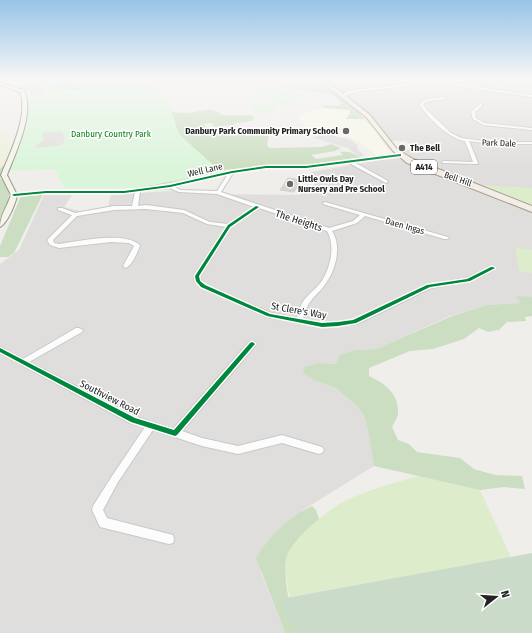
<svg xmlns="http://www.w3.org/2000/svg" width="532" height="633" font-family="'Fira Sans Condensed',sans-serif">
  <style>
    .residential { fill: #dfdedc }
    .education { fill: #f8f7e8 }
    .construction { fill: #d9d9cd }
    .farmland { fill: #efefdf }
    .grass { fill: #ddeccb }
    .forest { fill: #cbdec1 }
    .cemetery { fill: #cadbca }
    .park { fill: #daf5da }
    .parking { fill: #e0dfde }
    .water { fill: #bfdbe3 }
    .building { fill: #d7d4d2; stroke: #d3d0cc }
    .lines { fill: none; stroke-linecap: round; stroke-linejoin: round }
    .street-casing { stroke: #c9c8c7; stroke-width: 2 }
    .secondary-casing { stroke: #999a82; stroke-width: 2 }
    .primary-casing { stroke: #a79c86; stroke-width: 2 }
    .street { fill: #fdfcfc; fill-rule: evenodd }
    .secondary { fill: #f4f4ed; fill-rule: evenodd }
    .primary { fill: #f3ede7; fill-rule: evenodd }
    .cycleway-casing { stroke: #fff; stroke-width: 3 }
    .cycleway { fill: #00873e; fill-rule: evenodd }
    .poi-dot { fill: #6a6968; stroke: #fff; stroke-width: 1.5 }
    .labels { text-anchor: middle; stroke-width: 3; stroke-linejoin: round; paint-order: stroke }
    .far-poi-label { font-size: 9px; font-weight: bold; fill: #222; stroke: #fff; text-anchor: start }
    .far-park-label { font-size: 9px; fill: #0c8416; stroke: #fff }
    .far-street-label { font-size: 9px; fill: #222; stroke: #fff }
    .shield { fill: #fff; stroke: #646464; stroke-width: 1 }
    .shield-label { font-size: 9px; font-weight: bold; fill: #222 }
    .street-label { font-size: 10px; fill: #222; stroke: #fff }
  </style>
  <rect width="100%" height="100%" fill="#f0eeeb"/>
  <path class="residential" d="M436,81l96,15v201h-15l3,6 -33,2 -37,11 -74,33 -20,1 -20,14 -17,-1 -3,18 20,7 22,19 8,13 8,46 -71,44 -42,63 24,60h-285v-369l19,-14 25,-55h28l-8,12 20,5 24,-6 3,-11 58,-4 44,3 86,1 19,-13 -7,-10 93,-16 -6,-5 16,-2 -8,-8h-21l-12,-18 -32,-27 -19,-13z"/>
  <path class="education" d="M348,107l25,21 17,25 -14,2 -16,-13 -13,-6 -11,2 -1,-3 -34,-7 4,-3 -7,-3 5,-9 23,-5z"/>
  <path class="construction" d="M325,80h112l-107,2z"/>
  <path class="farmland" d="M0,131l10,2 1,23 -11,12z"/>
  <path class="grass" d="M437,80h95v16l-96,-15z
    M481,185l51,3v19z
    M515,247l17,3v23l-13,-2z
    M419,476l61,14 31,67 -221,40c-3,-13 -7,-31 -2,-45 6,-14 44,-46 59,-52 22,-10 48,-18 72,-24z"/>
  <path class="forest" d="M72,80l98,32 18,1 23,-4 12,6h30l1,3 -3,3 -15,2 -2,2 -20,2 -2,-4 -9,1 5,4 -1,3 3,1 55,2 4,2 -2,9 2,3 53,-1 9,-3 10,4 -6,3 -24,4 5,4 27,-4 -3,-3c14,-2 15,5 23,5l-55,8 -53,2 -31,3 -54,13 -32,5h-59z
    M313,80l26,16 26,23h-19l4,-6v-3l-26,-2 -2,-3 16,1 4,-2 -11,-10 -52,-7 -6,-3 5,-1 39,3 -4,-2z
    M443,80h65c-10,7 -12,5 -21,9l-47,-8z
    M11,156l-11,22c16,12 7,28 0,42v-51z
    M43,194l-29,59 -6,4h-8v-11l20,-48 4,-3z
    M516,296l16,1v19l-7,1 1,4 -19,1 -8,8 -11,2 -9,-4 -15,11 -31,10 -23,2 -41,17v8c15,7 30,17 29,37 0,4 -4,10 -6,14l6,13 11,4 8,8 43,6 14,11 21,6 27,1 3,13 -21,-2 -24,3 -106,-24 -8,-46 -8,-13 -22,-19 -20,-7 -13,-8 1,-6 15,-4 17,1 4,-9 16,-5 20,-1 76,-33 35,-11 33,-2z
    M312,506l4,4 3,9c-11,9 -22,19 -30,32 -8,13 -1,50 4,63 3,7 8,13 12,19h-20l-29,-75c14,-22 32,-41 56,-52z"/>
  <path class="cemetery" d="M532,553v80h-236l-16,-34z"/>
  <path class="park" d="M0,80h156l15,31 8,23 42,38 -84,16h-73l-9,-19 -47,2c9,-25 25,-54 17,-80l-25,-8z
    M249,84l33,5 15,4 10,7 -26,6 -27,-13 12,-4 -10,2 -14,-6z
    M268,102l8,4 -3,1 3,3 -2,1 2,1 -22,1 -4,-5 1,-4z"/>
  <path class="parking" d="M31,86l15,2 -4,1 4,3 -15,4 -1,-4 -8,-5z
    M62,131l3,6 -2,7 -7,2 -18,2 -4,-1 11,-8 -3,-3 2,-4z
    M323,133l28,7 6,5 1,5 7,6 -6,1 -11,-9 -34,-10z"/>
  <path class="water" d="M40,80h32l7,7 2,4c-12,-1 -33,-2 -43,-10z"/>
  <path class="building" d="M288,178l13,2 -7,12 -14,-2z"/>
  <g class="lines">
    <g class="street-casing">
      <path id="street" d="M436,81l96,14v2l-96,-14 -75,8 -13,3 -3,3 -3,-1 4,-4 15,-3z
        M446,97l-1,2 -17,2 -5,3 3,5 25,24 10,5 30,4h41v2h-41l-22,-3 9,22v1l-36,-1v-1l2,-1 29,1 -8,-21c-16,-2 -37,-23 -46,-37l7,-5z
        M480,104l3,1 -8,7 1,6 8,5 48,5v2l-49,-5 -10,-6 -2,-7z
        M400,154l2,1 -1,1 -47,6 34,19v1l-2,1 -37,-20 -43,5h-40l-33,5 -12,19 108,36 24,-7 7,-6 -37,-11v-1l2,-1 123,35 1,1 -1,1h-4l-79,-23 -8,7 -25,8c10,15 4,38 -6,52 -4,7 -11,12 -16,19 -4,5 -5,11 -7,17l19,4 31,-3 74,-35 39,-7 25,-11 2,-1 3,2 -26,13 -39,7 -74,36 -19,2 -16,1 -55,-10 -66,-30 -6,-6 -1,-5 32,-49 -19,-3 -24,-11 -37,-4 -32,1 -37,6 -24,24 1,3 5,1c21,-3 64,-13 81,1 -2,7 -8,20 -14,23l-3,-2 11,-20 -5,-3 -18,-1 -52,6 -9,-3 -3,-5 25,-25 -14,-5v-2h4l13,5 39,-7h18l3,-14 -11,1h-78l-32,3 -2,-1 2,-1 32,-3h78l46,-6 62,-14 34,-5h40zM228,174l-11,17 -37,-1 -6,-4zM169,188l10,4 38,2 37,13 -26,17 -18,-2 -26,-12 -38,-5 -8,1 2,-15zM259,208l68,23c9,15 3,38 -6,51 -6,8 -14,13 -19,21 -2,5 -4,10 -5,15l-26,-5 -66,-28 -4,-5 -1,-4 31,-49z
        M76,328h3l4,2 -1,2 -53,30 107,55 37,12 76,-87h6l1,2 -1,2 -73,85 20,7 36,8 44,-11 40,12 2,3 -2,3 -3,1 -37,-11 -44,11 -36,-8 -49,-16 -35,52 -15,28 4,8 66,17 1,4 -1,4 -4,1 -69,-17 -8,-17 1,-4 19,-30 33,-49 -15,-4 -130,-70v-6l23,12z"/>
    </g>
    <g class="secondary-casing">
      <path id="secondary" d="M0,83l24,7c11,23 -8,62 -17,85l10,20c-1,8 -10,29 -17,32 0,-12 7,-20 11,-32l-10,-20c9,-22 28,-60 19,-83l-20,-7z"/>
    </g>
    <g class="primary-casing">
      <path id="primary" d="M318,80h6l16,11 30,24 27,34 16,10 119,47v6l-125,-49 -14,-12 -27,-34z"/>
    </g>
    <use href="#street" class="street"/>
    <use href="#secondary" class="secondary"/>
    <use href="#primary" class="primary"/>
    <g class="cycleway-casing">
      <path id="cycleway" d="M400,154h1v2l-95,12h-40l-34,5 -62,14 -46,6h-78l-32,3 -2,-1 2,-1 32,-3h78l46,-6 62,-14 34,-5h40z
        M256,206l3,1 -29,20 -31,49 1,5 5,4 65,29 52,9 16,-1 15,-2 74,-35 40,-6 24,-12h2l2,1 -25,13 -40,6 -74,36 -18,3 -16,1 -55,-11 -66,-29 -5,-6 -1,-5 33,-51z
        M252,342l2,1 1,1 -1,1 -77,90 -2,1 -44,-14 -131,-70v-4l135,70 39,12 76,-87z"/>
    </g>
    <use href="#cycleway" class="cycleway"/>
  </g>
  <linearGradient id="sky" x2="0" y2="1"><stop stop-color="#97c4e6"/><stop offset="0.47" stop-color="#f8f7f6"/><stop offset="1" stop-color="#f8f7f6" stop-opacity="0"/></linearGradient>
  <rect width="532" height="169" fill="url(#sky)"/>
  <g class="poi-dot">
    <circle cx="346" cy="131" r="4"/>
    <circle cx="402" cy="148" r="4"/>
    <circle cx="290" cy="184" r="4"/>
  </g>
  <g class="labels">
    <g class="far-poi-label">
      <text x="338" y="134" text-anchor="end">Danbury Park Community Primary School</text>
      <text x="410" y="151">The Bell</text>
      <text x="298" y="182">Little Owls Day<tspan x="298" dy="10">Nursery and Pre School</tspan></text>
    </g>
    <g class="far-park-label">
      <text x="111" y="137">Danbury Country Park</text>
    </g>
    <g class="far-street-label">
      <text transform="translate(499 143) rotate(2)" y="3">Park Dale</text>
      <text transform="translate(205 170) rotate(-13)" y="3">Well Lane</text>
      <text transform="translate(458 179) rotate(19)" y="3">Bell Hill</text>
      <text transform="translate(405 226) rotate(16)" y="3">Daen Ingas</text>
    </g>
    <rect class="shield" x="411" y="160" width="26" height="14" rx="3"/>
    <g class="shield-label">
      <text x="424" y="170">A414</text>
    </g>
    <g class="street-label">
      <text transform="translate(299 220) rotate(18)" y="4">The Heights</text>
      <text transform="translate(299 310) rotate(10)" y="4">St Clere's Way</text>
      <text transform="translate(110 397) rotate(27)" y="4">Southview Road</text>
    </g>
  </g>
  <g transform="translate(496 597) rotate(73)" stroke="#ffffff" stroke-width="3" paint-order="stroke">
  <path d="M0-3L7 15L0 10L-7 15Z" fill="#222222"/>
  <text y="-6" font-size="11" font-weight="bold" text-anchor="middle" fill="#222222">N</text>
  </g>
</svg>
